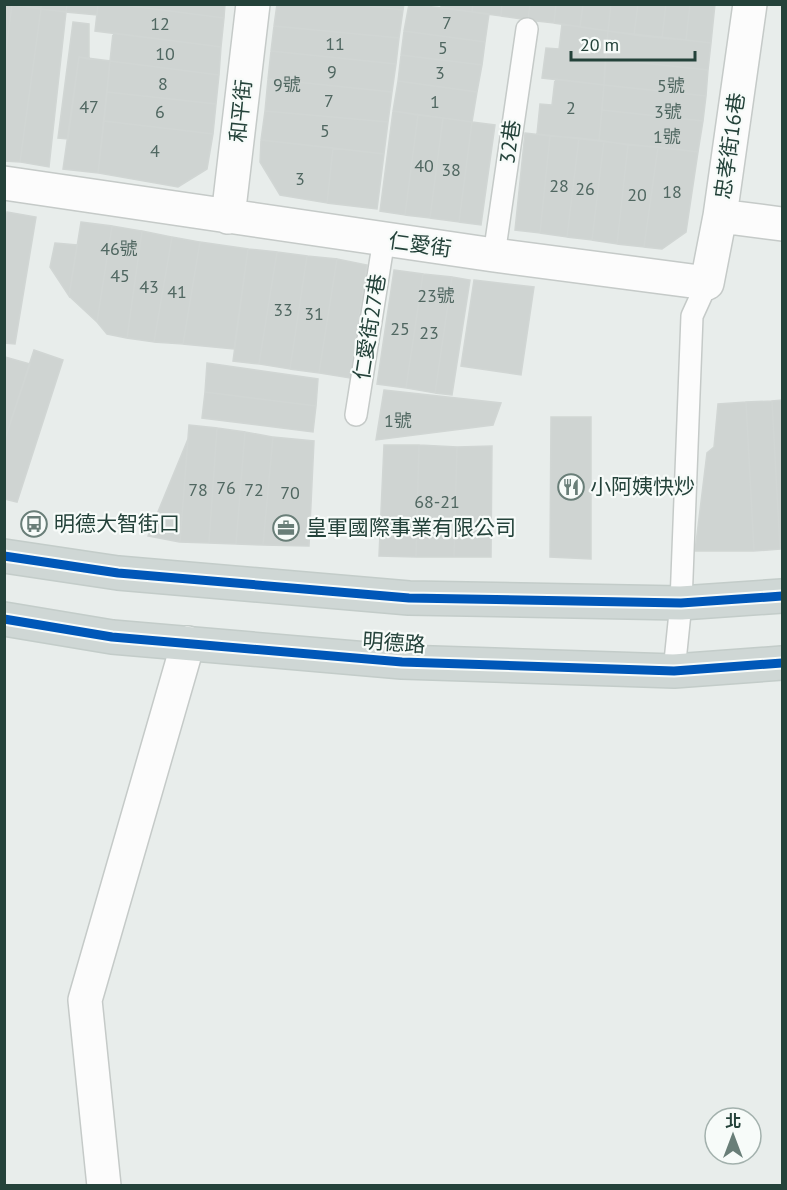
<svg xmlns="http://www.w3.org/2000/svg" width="787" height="1190" font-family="'PT Sans','Noto Sans TC',sans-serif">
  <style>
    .building { fill: #cfd4d2; stroke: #d1d6d4; stroke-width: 1.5 }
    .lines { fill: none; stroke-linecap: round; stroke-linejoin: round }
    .lane-casing { stroke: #c5cac8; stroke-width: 24 }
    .street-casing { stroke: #c5cac8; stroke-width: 36 }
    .primary-casing { stroke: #c3ccc9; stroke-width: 36 }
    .lane { stroke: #fcfcfc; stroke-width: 21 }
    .street { stroke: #fcfcfc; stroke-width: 33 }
    .primary { stroke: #cfd7d5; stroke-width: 33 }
    .cycleway-casing { stroke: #f7fbf9; stroke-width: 13 }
    .cycleway { stroke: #0057b8; stroke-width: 9 }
    .labels { text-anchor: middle; stroke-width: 4.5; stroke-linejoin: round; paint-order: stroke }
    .number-label { font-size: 18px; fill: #506761 }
    .street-label { font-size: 21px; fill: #24423a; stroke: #f7fbf9 }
    .poi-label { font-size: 21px; fill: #24423a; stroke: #f7fbf9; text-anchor: start }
  </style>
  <rect width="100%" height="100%" fill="#e8edeb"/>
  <path class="building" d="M4,4l8,1 -8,59z
    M12,4h29v5z
    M41,4h26l-1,8 -25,-3z
    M67,4h31l-1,11 -31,-3z
    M98,4h17l109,14 -3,29 -126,-16z
    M115,4h110l-1,14z
    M277,4h73l53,6 -4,28 -125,-12z
    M350,4h54l-1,6z
    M409,4l80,10 -4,28 -81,-11z
    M441,4h32l-1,8 -31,-5z
    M473,4h29l-1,12 -29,-4z
    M502,4h28l-2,16 -27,-4z
    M530,4h26l-2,19 -26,-3z
    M556,4h27l-3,23 -26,-4z
    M583,4h28l-3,27 -28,-4z
    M611,4h27l-4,31 -26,-4z
    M638,4h28l-4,34 -28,-3z
    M666,4h24l-4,36 -24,-2z
    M690,4h25l-4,39 -25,-3z
    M12,5l29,4 -21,153 -16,-1v-97z
    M41,9l25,3 -17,155 -29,-5z
    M73,22l16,2v35l-10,-2 -11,82 -10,-1z
    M562,24l46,7 -4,54 -62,-7 4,-30 13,1z
    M274,26l125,12 -3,26 -125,-13z
    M404,31l81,11 -3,23 -81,-10z
    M608,31l103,12 -3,27 -103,-11z
    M113,33l108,14 -2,28 -109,-14z
    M271,51l125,13 -4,28 -124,-13z
    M401,55l81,10 -5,27 -79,-11z
    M79,57l31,4 -12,112 -35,-4z
    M605,59l103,11 -2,26 -102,-11z
    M110,61l109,14 -3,29 -109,-12z
    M268,79l124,13 -4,30 -123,-11z
    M555,79l49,6 -5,56 -62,-7 3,-30 12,1z
    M398,81l79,11 -5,30 -79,-11z
    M604,85l102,11 -3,25 -101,-11z
    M107,92l109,12 -3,30 -109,-13z
    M602,110l101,11 -5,31 -99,-11z
    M265,111l123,11 -4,32 -123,-14z
    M393,111l25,4 -13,100 -25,-4z
    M418,115l25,3 -13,100 -25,-3z
    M443,118l29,4 -13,100 -29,-4z
    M104,121l109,13 -6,35 -29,18 -80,-14z
    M472,122l23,3 -14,100 -22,-3z
    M525,133l25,3 -10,97 -25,-3z
    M550,136l29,2 -12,99 -27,-4z
    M579,138l25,3 -12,99 -25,-3z
    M261,140l72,8 -6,55 -47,-8 -20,-33z
    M604,141l24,4 -11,99 -25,-4z
    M628,145l30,2 -14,100 -27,-3z
    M658,147l40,5 -12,80 -24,17 -18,-2z
    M333,148l51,6 -7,55 -50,-6z
    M7,212l29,5 -21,127 -11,-1v-114z
    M81,222l31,4 -15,96 -28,-26z
    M112,226l30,5 -15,107 -20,-4 -10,-12z
    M142,231l30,6 -18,105 -27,-4z
    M172,237l28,5 -17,102 -29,-2z
    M200,242l48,7 -14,100 -51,-5z
    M55,243l22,2 -8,51 -19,-29z
    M248,249l29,3 -18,112 -26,-3z
    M277,252l30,4 -17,113 -31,-5z
    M307,256l30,3 -18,114 -29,-4z
    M337,259l30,6 -17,113 -31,-5z
    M394,270l29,4 -17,114 -29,-4z
    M423,274l29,3 -17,116 -29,-5z
    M452,277l18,3 -18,115 -17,-2z
    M474,280l60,7 -13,88 -60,-9z
    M34,350l29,10 -46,142 -13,-3v-57z
    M5,357l25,7 -26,78v-83z
    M207,363l111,16 -2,27 -111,-14z
    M384,390l117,13 -8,22 -117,15z
    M205,392l111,14 -3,26 -111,-14z
    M782,400v149h-2l-8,-148z
    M772,401l8,148 -26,2 -8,-149z
    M746,402l8,149h-59l12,-98 7,-6 4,-43z
    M551,417h40v142l-41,-2z
    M189,425l28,3 -8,115 -29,-1z
    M217,428l28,4 -9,112 -27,-1z
    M245,432l28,5 -10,108 -27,-1z
    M273,437l41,4 -5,105 -46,-1z
    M188,439l-8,103 -32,-6z
    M384,445h35l-3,112 -37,-1z
    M419,445l38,2 -3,110h-38z
    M492,446l-1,111h-37l3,-110z"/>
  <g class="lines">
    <g class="lane-casing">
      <path id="lane" d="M494,255l33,-226
        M356,415l28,-176
        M674,671l7,-68 11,-287 15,-33"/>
    </g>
    <g class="street-casing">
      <path id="street" d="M4,183l490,72 213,28 13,-67 62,8
        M720,216l30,-212
        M228,217l25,-213
        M104,1186l-19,-186 103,-357"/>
    </g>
    <g class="primary-casing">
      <path id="primary" d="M4,556l114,17 291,25 272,5 101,-7
        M4,619l108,18 290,25 272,9 108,-8"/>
    </g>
    <use href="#lane" class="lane"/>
    <use href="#street" class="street"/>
    <use href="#primary" class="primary"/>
    <g class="cycleway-casing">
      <path id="cycleway" d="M4,556l114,17 291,25 272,5 101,-7
        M4,619l108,18 290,25 272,9 108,-8"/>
    </g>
    <use href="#cycleway" class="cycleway"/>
  </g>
  <defs>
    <g id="restaurant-ring" transform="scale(1.35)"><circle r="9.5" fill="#f7fbf9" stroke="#697e78" stroke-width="1.5"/><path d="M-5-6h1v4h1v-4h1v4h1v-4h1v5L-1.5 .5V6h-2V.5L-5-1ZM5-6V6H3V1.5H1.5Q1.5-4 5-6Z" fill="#697e78"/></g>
    <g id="bus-ring" transform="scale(1.35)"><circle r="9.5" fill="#f7fbf9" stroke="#697e78" stroke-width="1.5"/><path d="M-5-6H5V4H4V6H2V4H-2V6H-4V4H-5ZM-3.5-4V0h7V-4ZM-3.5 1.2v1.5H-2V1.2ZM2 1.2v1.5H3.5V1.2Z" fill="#697e78"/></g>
    <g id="office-ring" transform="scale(1.35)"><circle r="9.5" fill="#f7fbf9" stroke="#697e78" stroke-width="1.5"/><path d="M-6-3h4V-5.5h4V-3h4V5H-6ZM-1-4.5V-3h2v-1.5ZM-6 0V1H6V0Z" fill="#697e78"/></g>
  </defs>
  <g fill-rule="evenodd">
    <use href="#restaurant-ring" x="571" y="487"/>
    <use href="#bus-ring" x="34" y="524"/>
    <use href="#office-ring" x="286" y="528"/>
  </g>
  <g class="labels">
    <g class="number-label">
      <text x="447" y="29">7</text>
      <text x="160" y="30">12</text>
      <text x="335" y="50">11</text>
      <text x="443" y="54">5</text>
      <text x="165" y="60">10</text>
      <text x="332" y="78">9</text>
      <text x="440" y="79">3</text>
      <text x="163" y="90">8</text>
      <text x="287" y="91">9號</text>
      <text x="671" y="92">5號</text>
      <text x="329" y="107">7</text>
      <text x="435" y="108">1</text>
      <text x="89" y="113">47</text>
      <text x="571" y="114">2</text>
      <text x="160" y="118">6</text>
      <text x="668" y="118">3號</text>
      <text x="325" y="137">5</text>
      <text x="667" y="143">1號</text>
      <text x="155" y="157">4</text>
      <text x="424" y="172">40</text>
      <text x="451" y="176">38</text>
      <text x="300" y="185">3</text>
      <text x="559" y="192">28</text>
      <text x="585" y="195">26</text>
      <text x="672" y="198">18</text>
      <text x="637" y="201">20</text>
      <text x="119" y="255">46號</text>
      <text x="120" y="282">45</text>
      <text x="149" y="293">43</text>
      <text x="177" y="298">41</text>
      <text x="436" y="302">23號</text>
      <text x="283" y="316">33</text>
      <text x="314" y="320">31</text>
      <text x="400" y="335">25</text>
      <text x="429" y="339">23</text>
      <text x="398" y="427">1號</text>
      <text x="226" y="494">76</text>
      <text x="198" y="496">78</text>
      <text x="254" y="496">72</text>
      <text x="290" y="499">70</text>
      <text x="437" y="508">68-21</text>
    </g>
    <g class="street-label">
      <text transform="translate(241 111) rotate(-84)" y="7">和平街</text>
      <text transform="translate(510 142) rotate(-82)" y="7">32巷</text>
      <text transform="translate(730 146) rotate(-82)" y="7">忠孝街16巷</text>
      <text transform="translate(420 245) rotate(8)" y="7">仁愛街</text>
      <text transform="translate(370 327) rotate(-81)" y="7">仁愛街27巷</text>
      <text transform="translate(394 643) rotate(4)" y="7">明德路</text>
    </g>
    <g class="poi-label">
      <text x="590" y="494">小阿姨快炒</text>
      <text x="54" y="531">明德大智街口</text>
      <text x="306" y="535">皇軍國際事業有限公司</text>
    </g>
  </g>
  <rect width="787" height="1190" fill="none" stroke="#24423a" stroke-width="12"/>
  <g transform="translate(733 1136)"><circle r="28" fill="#f7fbf9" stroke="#a3b1ad" stroke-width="1.5"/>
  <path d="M0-4.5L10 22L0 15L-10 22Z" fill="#697e78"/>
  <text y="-9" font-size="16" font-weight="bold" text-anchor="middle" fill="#24423a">北</text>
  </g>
  <path d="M571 51v9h124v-9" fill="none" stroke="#24423a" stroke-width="3"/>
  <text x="580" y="51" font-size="18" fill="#24423a" stroke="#f7fbf9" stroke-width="4.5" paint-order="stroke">20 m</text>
</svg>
